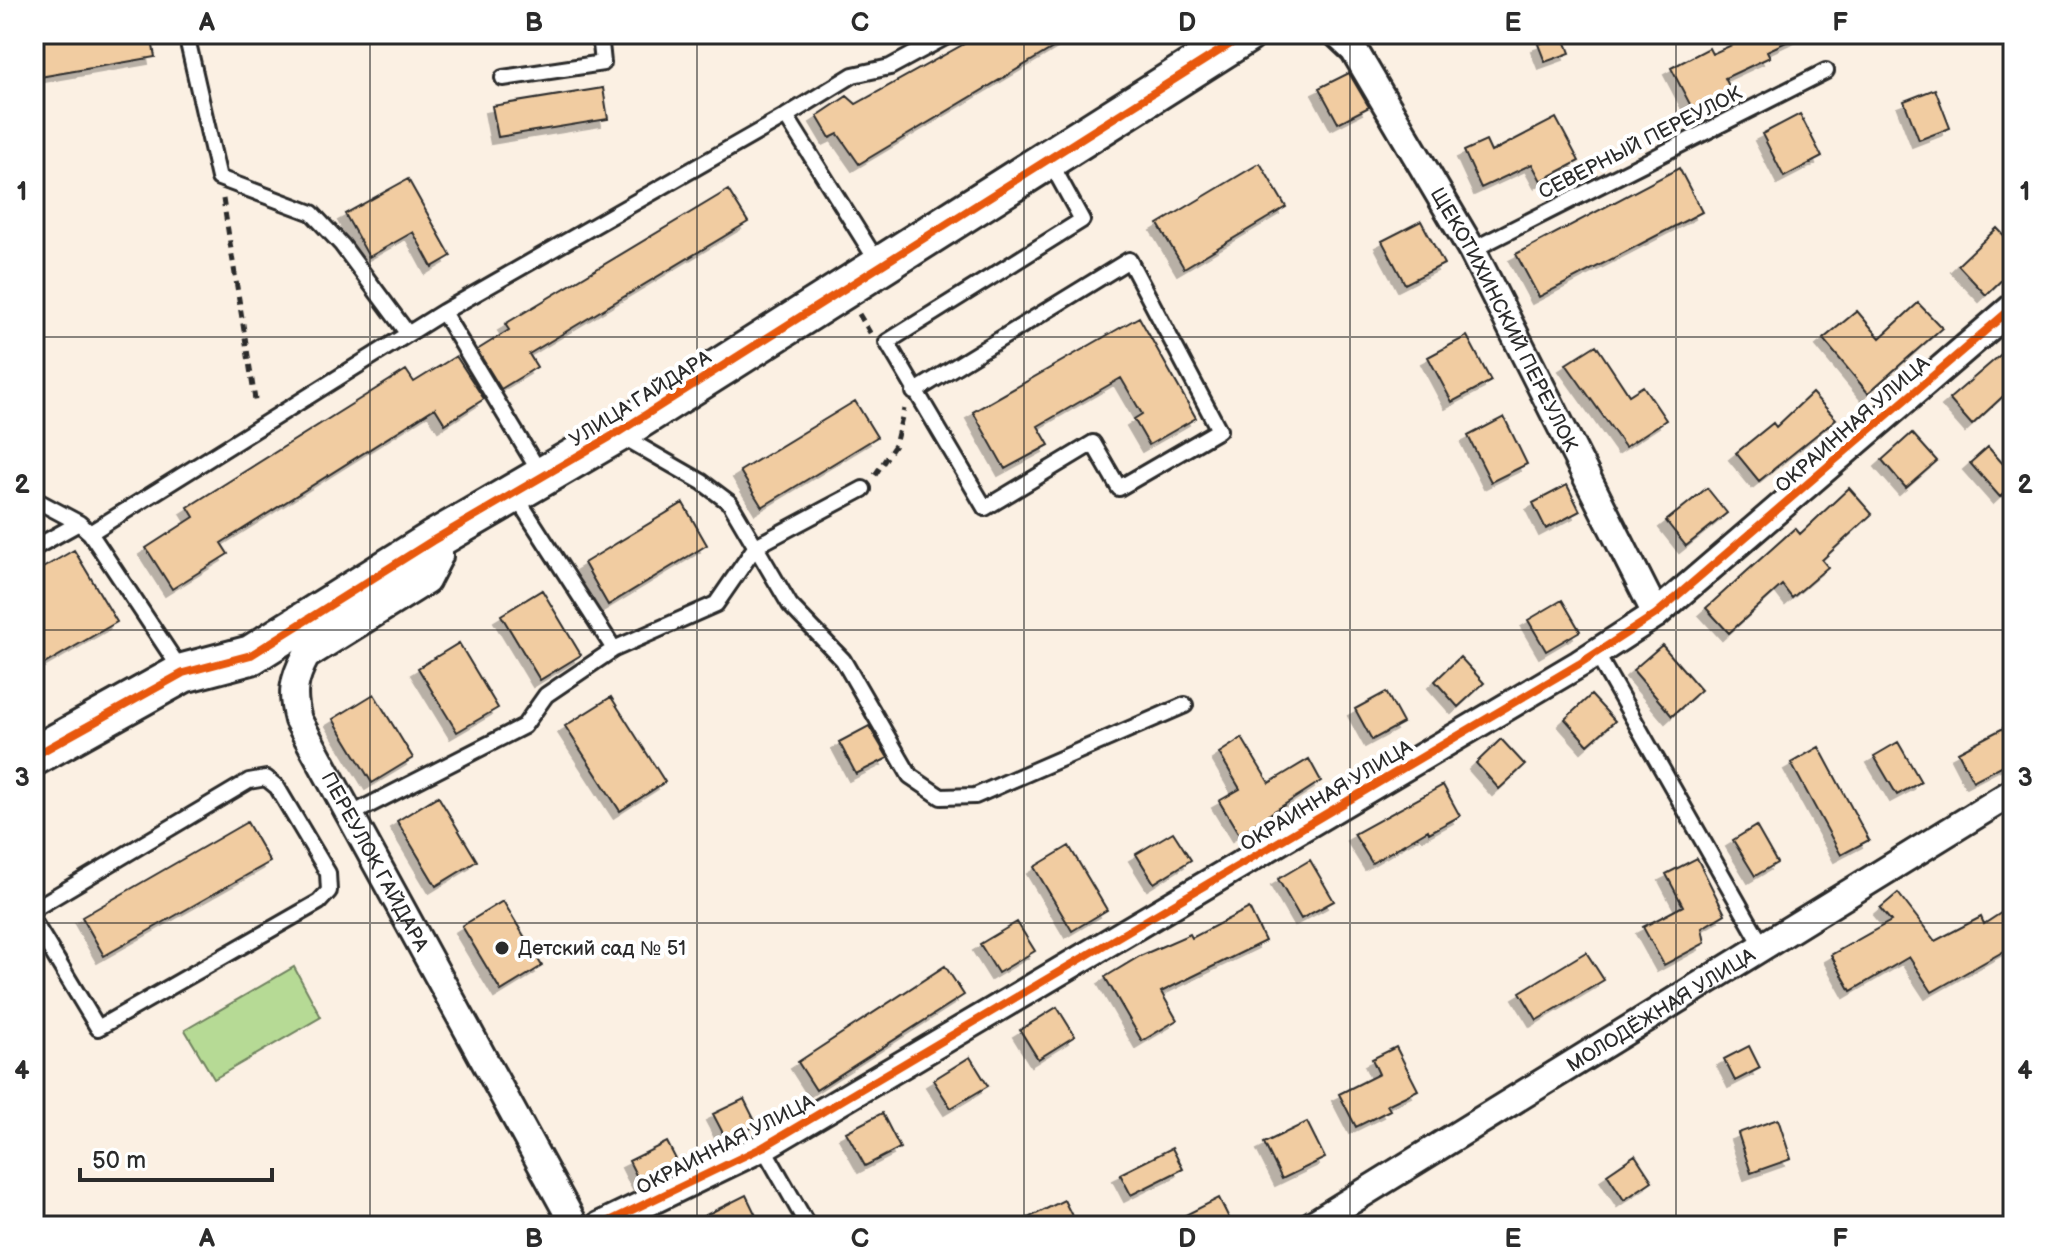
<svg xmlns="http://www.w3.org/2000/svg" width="2047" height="1260" font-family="'Balsamiq Sans',sans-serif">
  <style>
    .green { fill: #b6da95; stroke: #708260; stroke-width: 2 }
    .building { fill: #f1cca1; stroke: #2b2b2b; stroke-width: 2; filter: url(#shadow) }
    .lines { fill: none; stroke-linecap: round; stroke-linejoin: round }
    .lane-casing { stroke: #2b2b2b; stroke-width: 20 }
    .street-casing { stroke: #2b2b2b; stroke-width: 32 }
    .secondary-casing { stroke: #2b2b2b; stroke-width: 44 }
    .path { stroke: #2b2b2b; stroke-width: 5; stroke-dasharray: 8 6; stroke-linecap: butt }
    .lane { stroke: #fff; stroke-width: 14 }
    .street { stroke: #fff; stroke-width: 26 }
    .secondary { stroke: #fff; stroke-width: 38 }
    .cycleway-casing { stroke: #fff; stroke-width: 13 }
    .cycleway { stroke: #e8590c; stroke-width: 8 }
    .grid { fill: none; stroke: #2b2b2b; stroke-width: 2; stroke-opacity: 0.55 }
    .poi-dot { fill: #2b2b2b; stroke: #fff; stroke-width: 3 }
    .labels { text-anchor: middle; stroke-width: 8; stroke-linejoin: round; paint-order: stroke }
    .street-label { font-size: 20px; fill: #2b2b2b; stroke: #fff }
    .poi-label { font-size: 20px; fill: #2b2b2b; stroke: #fff; text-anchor: start }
    .neatline { fill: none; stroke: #2b2b2b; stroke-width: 3 }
    .grid-label { font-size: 26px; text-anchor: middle; font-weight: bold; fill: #2b2b2b }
  </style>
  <defs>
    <filter id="shadow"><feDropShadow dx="-7" dy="7" stdDeviation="0" flood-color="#0004"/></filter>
  </defs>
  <rect width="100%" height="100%" fill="#fbf0e3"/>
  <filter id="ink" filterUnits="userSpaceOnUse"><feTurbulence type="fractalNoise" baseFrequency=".0125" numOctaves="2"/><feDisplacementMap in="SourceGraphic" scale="16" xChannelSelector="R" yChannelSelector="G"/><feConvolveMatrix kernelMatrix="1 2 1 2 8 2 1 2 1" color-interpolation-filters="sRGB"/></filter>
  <g filter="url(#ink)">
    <path class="green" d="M294,967l27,50 -107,62 -29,-49z"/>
    <path class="building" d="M34,34h117l4,23 -121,21z
      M982,34h94l-217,130 -21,-30 -8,4 -13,-22 30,-20 9,8z
      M1756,34h47l-36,17 3,6 -45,21 7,14 -38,20 -23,-44 38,-20 3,6z
      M1563,35l7,18 -25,9 -7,-18z
      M1349,73l20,34 -31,16 -19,-35z
      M603,88l5,31 -110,18 -6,-31z
      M1935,89l15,39 -31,12 -15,-39z
      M1800,114l22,43 -38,20 -22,-43z
      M1556,118l23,43 -38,20 -9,-17 -51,24 -17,-37 22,-10 5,11z
      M1260,163l26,44 -102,61 -26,-44z
      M1679,168l23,44 -163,85 -23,-43z
      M408,179l43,77 -19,11 -19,-35 -44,25 -24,-43z
      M728,190l20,32 -219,132 8,13 -36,22 -24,-39 32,-20 -4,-6z
      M1421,221l23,43 -39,20 -23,-43z
      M1997,228l16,17v24l-27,26 -28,-30z
      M1918,303l24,25 -74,65 -45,-54 34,-28 23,27z
      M1139,317l57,101 -47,27 -15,-26 8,-5 -21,-36 -83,48 11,19 -44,24 -32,-57z
      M1467,336l24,45 -39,21 -24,-45z
      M2013,344v43l-41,38 -23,-26z
      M1596,345l33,50 14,-9 23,34 -41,27 -59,-83z
      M456,356l28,43 -39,25 -10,-16 -214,135 7,11 -56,35 -26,-41 48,-31 -6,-10 218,-137 8,12z
      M1812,393l24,26 -77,62 -23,-28 37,-30 3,4z
      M855,401l22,36 -115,70 -22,-36z
      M1504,417l23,47 -36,18 -23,-46z
      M1912,433l25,28 -31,27 -24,-28z
      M1988,447l25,28v10l-13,12 -30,-34z
      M1567,485l13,26 -34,18 -13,-26z
      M1707,488l20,25 -41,33 -20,-25z
      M1849,488l23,26 -50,46 6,7 -36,31 -10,-13 -53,48 -23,-25 89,-80 5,6z
      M683,503l24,42 -99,60 -24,-42z
      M74,550l43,72 -83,48v-97z
      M542,590l39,65 -41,25 -39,-65z
      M1562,600l18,31 -34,20 -18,-31z
      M459,643l39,65 -41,24 -39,-64z
      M1662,645l39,45 -29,26 -39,-46z
      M1460,657l24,26 -26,24 -23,-26z
      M1386,692l17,31 -31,17 -17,-31z
      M374,694l39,64 -41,25 -39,-64z
      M1591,695l24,26 -27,24 -23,-26z
      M611,697l54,85 -45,29 -55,-85z
      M2013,723v37l-40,21 -15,-29z
      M869,726l19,32 -32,16 -17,-32z
      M1242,738l27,45 40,-24 12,22 -82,53 -20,-33 21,-12 -21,-36z
      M1501,739l24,26 -26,24 -23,-26z
      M1898,742l23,40 -24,13 -23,-39z
      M1819,747l50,93 -28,15 -50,-92z
      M1443,785l17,31 -31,17 -1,-3 -56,33 -18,-29z
      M438,796l39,65 -41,25 -39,-65z
      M247,822l23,40 -166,94 -22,-39z
      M1756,826l21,37 -22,13 -22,-36z
      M1173,832l18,28 -37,23 -18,-29z
      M1069,846l38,64 -35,21 -38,-64z
      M1697,858l28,56 -23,14 3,15 -41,22 -21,-38 40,-21 -17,-32z
      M1310,860l24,41 -33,18 -23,-40z
      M1898,893l37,48 46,-24 3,7 29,-19v41l-81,46 -23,-35 -58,34 -20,-36 60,-34 -11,-13z
      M503,901l39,65 -41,25 -39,-65z
      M1249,908l16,33 -104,51 16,28 -35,21 -37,-64 35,-21 50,-22 2,4z
      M1017,922l18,29 -37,22 -18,-29z
      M1586,952l18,28 -67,40 -17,-28z
      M945,966l19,29 -148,95 -18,-28z
      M1057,1007l18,29 -37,23 -18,-29z
      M1749,1046l11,22 -25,13 -11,-22z
      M1396,1047l22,43 -31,15 3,5 -34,17 -17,-33 40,-20 -7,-15z
      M970,1057l18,29 -37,22 -18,-28z
      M744,1099l13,26 -30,16 -14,-27z
      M882,1113l18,35 -35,18 -19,-34z
      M1778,1119l13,40 -40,14 -13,-40z
      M1307,1122l18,36 -43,21 -18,-36z
      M667,1142l14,27 -39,18 -13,-26z
      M1172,1148l11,21 -52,26 -11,-21z
      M1635,1155l17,26 -28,19 -17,-26z
      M746,1195l15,31h-77z
      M1219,1198l14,28h-69z
      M1064,1200l13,26h-65z"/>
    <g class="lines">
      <g class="lane-casing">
        <path id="lane" d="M186,34l33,144 93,35 30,32 66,89
          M503,78l100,-15 -3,-29
          M786,116l67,-41 37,-8 61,-33
          M1472,250l354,-179
          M443,312l343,-196 94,150
          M914,392l215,-132 90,170 -100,58 -26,-45 -108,65 -98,-166 195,-122 -33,-60
          M620,435l82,47 28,21 60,102 53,55 67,116 31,21 34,-1 210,-91
          M515,495l99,154
          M34,499l45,24 11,10 93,140
          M90,533l353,-221 99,164
          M34,548l45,-25
          M1596,653l166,292
          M350,815l174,-89 22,-31 68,-46 102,-45 40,-58 107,-57
          M34,909l215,-128 17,-3 11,9 51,86 1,18 -10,11 -221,126 -64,-106
          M763,1147l45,79"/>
      </g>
      <g class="street-casing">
        <g id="street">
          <path id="s1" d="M1337,34l17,16 118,200 184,364"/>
          <path id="s2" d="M432,541l7,15 -13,25 -120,75c-13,24 -15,38 -8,64l277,506"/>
          <path d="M599,1226l164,-79 816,-483 77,-50 357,-307"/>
          <path id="s3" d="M1310,1226l703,-434"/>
        </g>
      </g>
      <g class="secondary-casing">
        <path id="secondary" d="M34,756l149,-83 68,-18 181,-114 185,-108 629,-399"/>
      </g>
      <path class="path" d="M223,199l33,207
        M859,314l13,22
        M875,475l20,-30 9,-36"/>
      <use href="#lane" class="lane"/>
      <use href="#street" class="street"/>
      <use href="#secondary" class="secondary"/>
      <g class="cycleway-casing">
        <path id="cycleway" d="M34,756l149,-83 68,-18 181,-114 185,-108 629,-399
          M599,1226l164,-79 816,-483 77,-50 357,-307"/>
      </g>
      <use href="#cycleway" class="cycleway"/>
    </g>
  </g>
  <path class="grid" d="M370,34v1192M697,34v1192M1024,34v1192M1350,34v1192M1676,34v1192M34,337h1979M34,630h1979M34,923h1979"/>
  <circle class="poi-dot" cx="502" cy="948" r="8"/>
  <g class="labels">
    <g class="street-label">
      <text transform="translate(1640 142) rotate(-27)" y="7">СЕВЕРНЫЙ ПЕРЕУЛОК</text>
      <text dy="7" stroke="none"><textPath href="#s1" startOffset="332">ЩЕКОТИХИНСКИЙ ПЕРЕУЛОК</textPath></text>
      <text transform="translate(640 398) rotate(-32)" y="7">УЛИЦА ГАЙДАРА</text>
      <text transform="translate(1852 424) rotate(-41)" y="7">ОКРАИННАЯ УЛИЦА</text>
      <text transform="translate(1326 795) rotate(-31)" y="7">ОКРАИННАЯ УЛИЦА</text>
      <text dy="7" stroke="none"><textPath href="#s2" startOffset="414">ПЕРЕУЛОК ГАЙДАРА</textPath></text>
      <text dy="7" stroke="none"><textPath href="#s3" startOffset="412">МОЛОДЁЖНАЯ УЛИЦА</textPath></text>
      <text transform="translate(725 1144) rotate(-27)" y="7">ОКРАИННАЯ УЛИЦА</text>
    </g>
    <g class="poi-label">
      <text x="518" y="955">Детский сад № 51</text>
    </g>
  </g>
  <rect width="2047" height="1260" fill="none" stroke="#fff" stroke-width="88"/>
  <path d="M80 1168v12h192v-12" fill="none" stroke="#2b2b2b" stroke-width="4"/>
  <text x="92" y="1168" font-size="24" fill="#2b2b2b" stroke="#ffffff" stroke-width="6" paint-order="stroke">50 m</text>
  <rect x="44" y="44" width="1959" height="1172" class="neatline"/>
  <g class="grid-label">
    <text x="207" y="31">A</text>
    <text x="534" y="31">B</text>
    <text x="860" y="31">C</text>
    <text x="1187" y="31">D</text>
    <text x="1513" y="31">E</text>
    <text x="1840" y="31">F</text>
    <text x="22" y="200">1</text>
    <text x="2025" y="200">1</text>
    <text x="22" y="493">2</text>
    <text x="2025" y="493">2</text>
    <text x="22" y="786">3</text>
    <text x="2025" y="786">3</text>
    <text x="22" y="1079">4</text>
    <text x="2025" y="1079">4</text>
    <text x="207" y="1247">A</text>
    <text x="534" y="1247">B</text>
    <text x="860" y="1247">C</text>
    <text x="1187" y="1247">D</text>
    <text x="1513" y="1247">E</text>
    <text x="1840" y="1247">F</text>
  </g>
</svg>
